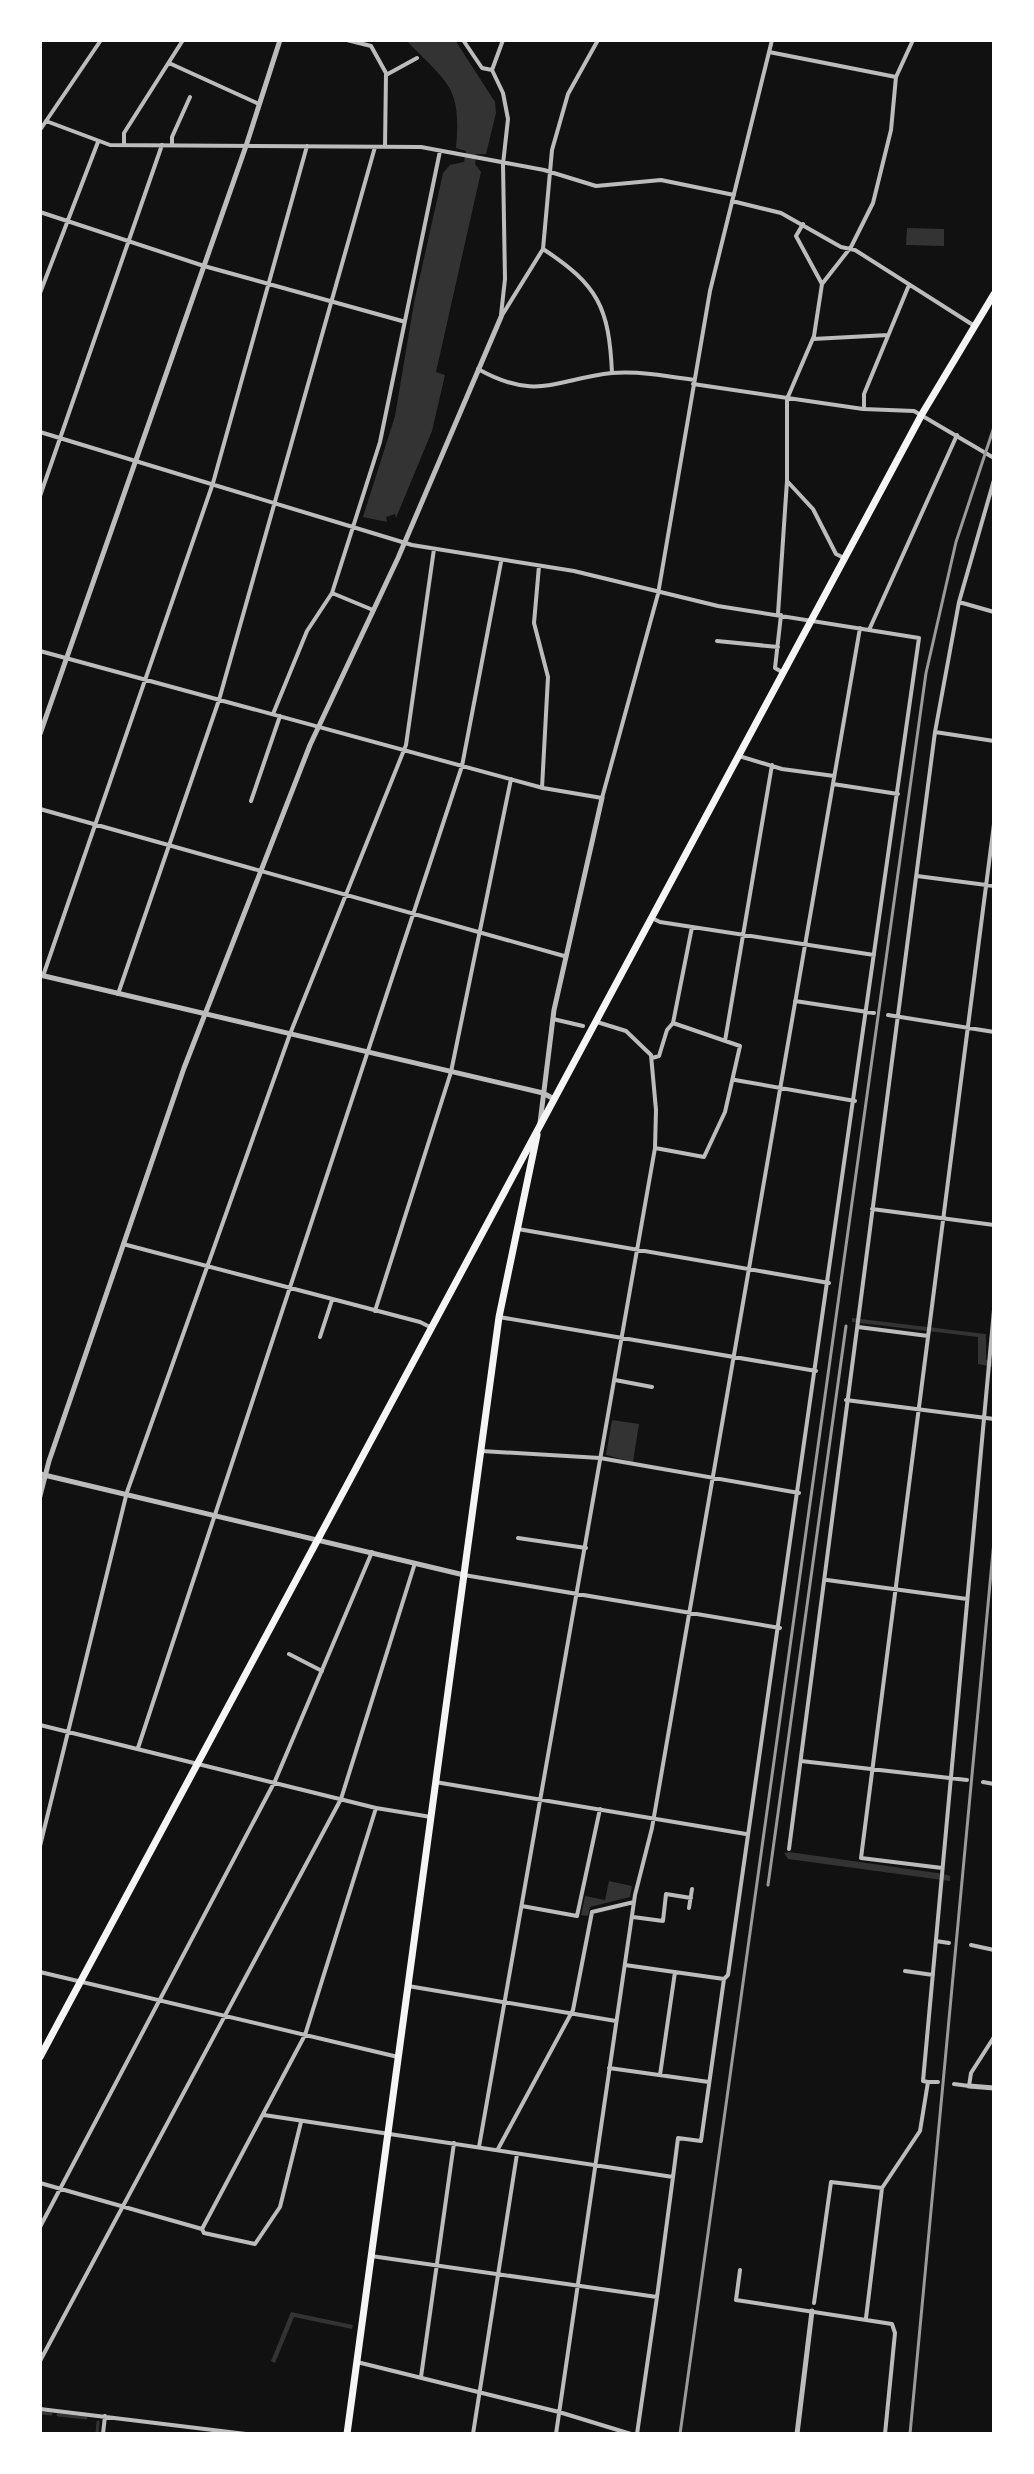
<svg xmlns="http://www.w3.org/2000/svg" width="1034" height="2474" font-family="Overpass,sans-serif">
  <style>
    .water { fill: #333 }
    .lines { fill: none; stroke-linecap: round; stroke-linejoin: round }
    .stream { stroke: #333; stroke-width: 3 }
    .minor { stroke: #bcbcbc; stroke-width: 4 }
    .tertiary { stroke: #bcbcbc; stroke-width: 5 }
    .primary { stroke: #f5f5f5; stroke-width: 7 }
    .trunk { stroke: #f5f5f5; stroke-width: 7 }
    .rail { stroke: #9a9a9a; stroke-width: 3 }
  </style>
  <rect width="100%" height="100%" fill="#111"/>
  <path class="water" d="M406,40h49l40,62 1,11 -10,41h-10l-1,10 6,8 -45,200 9,3 -13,56 -36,87 -1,-4 -9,3 1,5 -24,-5 32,-101 19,-113 29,-130 7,-8 14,-3 2,-11 -10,-3c6,-64 -9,-64 -50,-108z
    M907,228l37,1v17l-38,-1z
    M852,1318l134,16v26l8,1v6l-16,-3v-27l-126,-15z
    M612,1420l27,4 -6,38 -27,-7z
    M789,1852l155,22 6,2v5l-162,-22 -4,-6z
    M609,1881l23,5 -2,11 -40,10 -2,9 -7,-1 4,-19 20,4z
    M291,2312l62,13 -1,4 -58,-12 -19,46 -4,-2z"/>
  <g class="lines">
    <path class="stream" d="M40,2413l11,1
      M58,2415l28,3
      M97,2434l1,-12"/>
    <path class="minor" d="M347,40l24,6 15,27 -1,74
      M463,40l19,28 10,2
      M769,52l127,25
      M169,63l90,41
      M386,75l31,-17
      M46,121l64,24 311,2 123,23 52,16 65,-6 73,15
      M40,130l61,-90
      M124,144v-11l59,-93
      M172,145v-8l18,-40
      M732,201l49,12 60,34 14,3 118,75
      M40,212l164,54 198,55
      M803,224l-7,12 26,48
      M543,249c55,36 66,58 69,124
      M40,293l58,-151
      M501,315l4,-36 -2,-115 5,-45 -5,-26 -11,-23 11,-30
      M501,317l42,-68 9,-99 16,-56 30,-54
      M813,339l75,-4
      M478,369c59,33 78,10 134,4 27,-2 56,3 82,7
      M693,384l170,25 51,2 80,47
      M864,409v-15l45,-109
      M40,432l372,113 162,26 144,35 201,32 -191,1337 -4,4 -23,162 -23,-3 -5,39
      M787,481l26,28 23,45 8,4
      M40,496l122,-351
      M539,566l-5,57 14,54 -6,111
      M332,593l41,17
      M959,602l35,10
      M778,614l9,-133v-82l27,-63 8,-52 29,-37 22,-44 18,-73 5,-53 17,-37
      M781,615l-6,53 7,4
      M869,630l88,-195
      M717,641l61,6
      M40,651l503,137 59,10 56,-204 52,-303 62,-251
      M273,714l34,-83 25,-38 48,-151 60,-291
      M935,732l59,9
      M739,756l43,13 52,7
      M833,784l65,10
      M251,801l29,-85
      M40,809l524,147
      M917,876l77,10
      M652,918l8,4 214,33
      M43,976l170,-493 94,-337
      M118,994l101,-294 156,-553
      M795,1001l79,12
      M888,1015l106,17
      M553,1019l30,7
      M725,1041l47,-276
      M652,1058l7,-2 8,-26 6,-7 19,-96
      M735,1080l120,21
      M655,1148l49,9 21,-45 15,-66 -67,-23
      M872,1209l122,16
      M518,1229l311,54
      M123,1244l297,78 12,6
      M375,1311l76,-239 60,-293
      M499,1317l317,54
      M858,1327l70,9
      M320,1337l12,-37
      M615,1380l37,7
      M846,1400l148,19
      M481,1451l119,7 199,35
      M518,1538l68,10
      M464,1575l316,53
      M827,1580l140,19
      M289,1654l33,17
      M40,1725l336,83 55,9
      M138,1748l324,-982 39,-204
      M801,1761l166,19
      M435,1782l311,52
      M983,1782l11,2
      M40,1846l87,-354 163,-458 116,-289 28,-196
      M789,1849l146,-1117 24,-130 35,-122
      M942,1868l-81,-10 133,-1034
      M522,1906l55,10 23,-107
      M689,1908l3,-19
      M633,1917l30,4 3,-27 25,4
      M936,1941l13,2
      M971,1945l23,5
      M625,1965l99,14
      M905,1971l28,4
      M40,1972l358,85
      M408,1986l208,35
      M609,2068l100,14
      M660,2075l15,-103
      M928,2082h10
      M954,2084l15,2 2,-13 23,-36
      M264,2115l409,62 -16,120 -286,-41
      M479,2147l176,-999 1,-38 -5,-55 -25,-24 -29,-9
      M498,2149l75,-139 19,-98 42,-10
      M40,2183l162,46 2,4 51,11 25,-37 21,-85
      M40,2227l235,-446 97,-229
      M202,2229l103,-194 71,-227
      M740,2270l-4,30 156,24 3,9 -10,101
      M814,2303l17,-121 51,6
      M866,2318l16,-130 38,-57 8,-49 -5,-1 71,-771
      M40,2361l301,-562 74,-236
      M357,2362l202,50 72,22
      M421,2377l33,-234
      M40,2409l206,25
      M103,2434l2,-18
      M473,2434l44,-280
      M556,2434l79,-539 17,-67 208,-1200
      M637,2434l20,-137
      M744,2434h12"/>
    <path class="tertiary" d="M40,734l206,-588 34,-106
      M40,975l503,118 11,6
      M540,1123l14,-113 48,-212
      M40,1474l424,101
      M40,1496l9,-35 135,-393 126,-323 88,-187 103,-241
      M969,2086l25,2
      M797,2434l15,-123"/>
    <path class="primary" d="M347,2434l152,-1117 38,-182"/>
    <path class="trunk" d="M40,2057l882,-1643 72,-120"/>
    <path class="rail" d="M768,1885l78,-559
      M680,2434l246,-1761 30,-131 38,-115
      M910,2434l84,-893"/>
  </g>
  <rect width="1034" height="2474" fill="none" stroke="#ffffff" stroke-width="84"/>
</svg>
